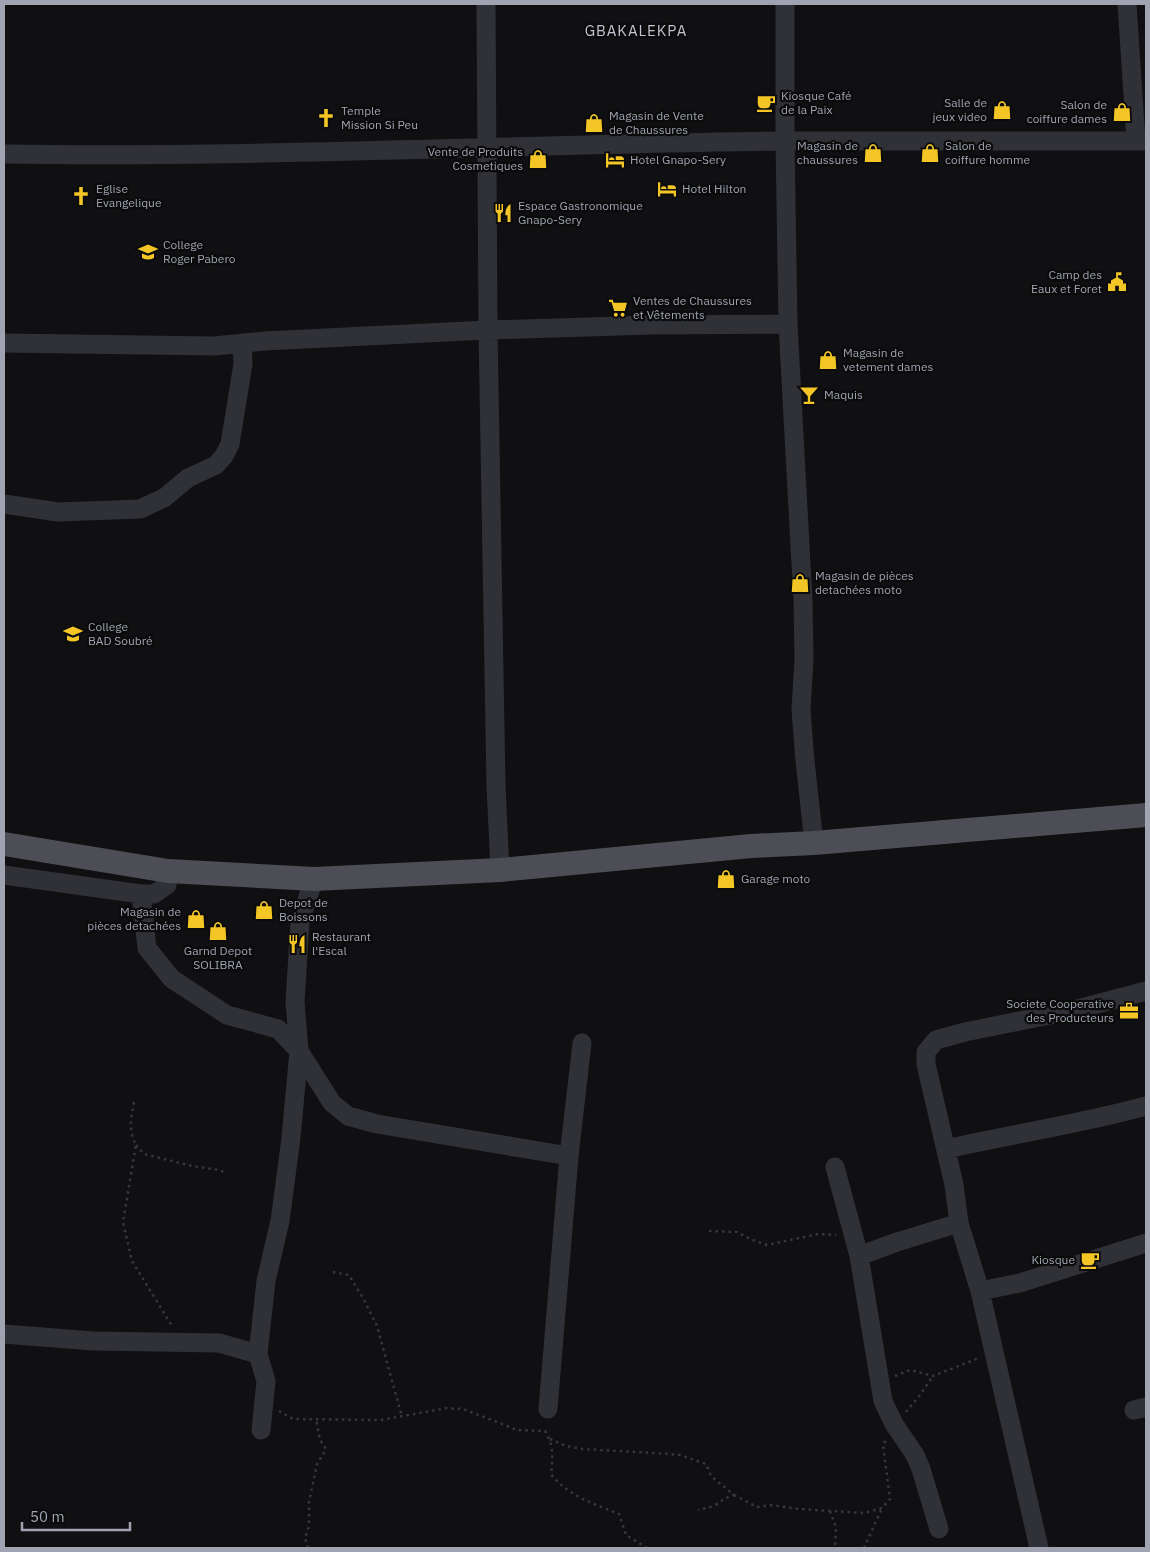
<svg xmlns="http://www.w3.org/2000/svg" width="1150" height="1552" font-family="'IBM Plex Sans',sans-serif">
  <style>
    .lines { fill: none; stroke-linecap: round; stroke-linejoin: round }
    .path { stroke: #36383d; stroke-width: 2.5; stroke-dasharray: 2.5 4; stroke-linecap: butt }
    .minor { stroke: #303136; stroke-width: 19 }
    .major { stroke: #4c4d55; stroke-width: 24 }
    .labels { text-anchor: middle; stroke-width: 4.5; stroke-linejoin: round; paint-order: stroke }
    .poi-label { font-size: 12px; fill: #a0a4b2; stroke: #0b0b0c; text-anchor: start }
    .quarter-label { font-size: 15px; letter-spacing: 1px; fill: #c1c3ce; stroke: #0b0b0c }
  </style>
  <rect width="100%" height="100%" fill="#100f11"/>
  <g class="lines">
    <path class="path" d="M134,1102c-3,17 -6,27 2,43l-13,77 9,39 40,65
      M136,1145l8,9 48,12 27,4 7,3
      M709,1231l28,1 13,7 17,6 51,-11 18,1
      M333,1272l16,3 15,25 13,26 25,91
      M895,1376l15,-6 23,6 46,-18
      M279,1411l14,8 88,1 66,-12 16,1 42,16 11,5 29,1c9,15 8,28 6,43 17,22 43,30 68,40l7,21 21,13
      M906,1412l14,-17 13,-19
      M550,1439l16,7 17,3 87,5 10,1 26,9 5,12 23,19c-8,2 -12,6 -19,10 -5,3 -11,3 -17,5
      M734,1495l23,12 14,-2 28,4 65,4 18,-5 8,-9 -7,-54 3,-5
      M830,1511l6,16 -1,21
      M308,1548l-3,-10 4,-12v-24l8,-38 9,-15 -6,-9 -4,-21
      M864,1548l18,-40"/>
    <path class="minor" d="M785,4v137l3,183 15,277 1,58 -3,51 4,51 9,82
      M1127,4l9,137
      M4,154c260,4 520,-10 780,-13 121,-1 242,0 362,0
      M4,343l210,3 51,-5 223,-11 -2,-326
      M4,504l54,8 82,-3 24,-11 24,-20 28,-13 8,-9 6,-12 13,-80 -1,-21
      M500,870l-4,-84 -8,-456 162,-5 138,-1
      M4,875l137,19h13l13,-9 1,-14
      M141,894l6,54 25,31 55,36 51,14 21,22 33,52 16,13 29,8 192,32
      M946,1149c67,-15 134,-25 200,-43
      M835,1167l24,89
      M959,1223l-5,-38 -28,-121v-12l10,-12 29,-8 109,-22 72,-19
      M980,1291l40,-8 126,-40
      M4,1334l89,7 126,2 39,11 8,27 -5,49
      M258,1354l8,-73 14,-60 11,-83 8,-87 -4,-49 5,-81 14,-42
      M548,1409l21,-253 13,-113
      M1134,1410l12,-3
      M939,1529l-18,-60 -6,-14 -21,-31 -11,-23 -24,-145 38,-14 62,-19 21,68 59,257"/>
    <path class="major" d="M4,844l164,27 146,8 186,-9 251,-24 63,-3 332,-28"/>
  </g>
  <defs>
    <g id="cafe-bare" transform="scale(1.5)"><path d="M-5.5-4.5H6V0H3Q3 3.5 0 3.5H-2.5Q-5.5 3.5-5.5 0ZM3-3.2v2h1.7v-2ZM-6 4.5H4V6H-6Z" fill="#f3c626" stroke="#0b0b0c" stroke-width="2.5" paint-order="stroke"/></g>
    <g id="shop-bare" transform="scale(1.5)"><path d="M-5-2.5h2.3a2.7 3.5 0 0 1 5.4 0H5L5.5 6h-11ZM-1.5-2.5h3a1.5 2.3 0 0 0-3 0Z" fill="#f3c626" stroke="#0b0b0c" stroke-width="2.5" paint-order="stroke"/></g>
    <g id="church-bare" transform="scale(1.5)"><path d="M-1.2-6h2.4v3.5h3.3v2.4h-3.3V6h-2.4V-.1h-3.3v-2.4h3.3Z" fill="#f3c626" stroke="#0b0b0c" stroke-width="2.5" paint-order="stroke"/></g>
    <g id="hotel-bare" transform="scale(1.5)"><path d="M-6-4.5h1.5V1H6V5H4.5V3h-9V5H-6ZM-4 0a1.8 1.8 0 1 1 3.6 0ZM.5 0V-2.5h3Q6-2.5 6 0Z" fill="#f3c626" stroke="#0b0b0c" stroke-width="2.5" paint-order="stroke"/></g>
    <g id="restaurant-bare" transform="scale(1.5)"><path d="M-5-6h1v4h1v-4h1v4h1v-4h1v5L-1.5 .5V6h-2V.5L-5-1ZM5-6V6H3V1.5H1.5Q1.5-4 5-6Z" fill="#f3c626" stroke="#0b0b0c" stroke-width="2.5" paint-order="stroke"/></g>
    <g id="school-bare" transform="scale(1.5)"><path d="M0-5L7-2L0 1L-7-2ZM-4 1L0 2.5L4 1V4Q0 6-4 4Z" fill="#f3c626" stroke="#0b0b0c" stroke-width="2.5" paint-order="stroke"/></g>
    <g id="civic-bare" transform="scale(1.5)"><path d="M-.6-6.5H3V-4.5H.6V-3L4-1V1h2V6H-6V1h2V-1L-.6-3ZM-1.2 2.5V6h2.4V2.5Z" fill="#f3c626" stroke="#0b0b0c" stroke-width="2.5" paint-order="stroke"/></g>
    <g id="supermarket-bare" transform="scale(1.5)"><path d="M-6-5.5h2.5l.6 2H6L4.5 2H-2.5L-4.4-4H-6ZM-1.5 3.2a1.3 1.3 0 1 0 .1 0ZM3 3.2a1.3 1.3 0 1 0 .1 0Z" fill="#f3c626" stroke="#0b0b0c" stroke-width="2.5" paint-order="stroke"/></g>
    <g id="bar-bare" transform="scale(1.5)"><path d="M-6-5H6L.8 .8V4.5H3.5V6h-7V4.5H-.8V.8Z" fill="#f3c626" stroke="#0b0b0c" stroke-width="2.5" paint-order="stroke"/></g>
    <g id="office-bare" transform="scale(1.5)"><path d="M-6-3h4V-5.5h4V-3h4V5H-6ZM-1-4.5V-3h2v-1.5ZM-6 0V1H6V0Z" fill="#f3c626" stroke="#0b0b0c" stroke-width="2.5" paint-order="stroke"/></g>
  </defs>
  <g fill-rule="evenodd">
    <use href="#cafe-bare" x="766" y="103"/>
    <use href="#shop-bare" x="1002" y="110"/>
    <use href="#shop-bare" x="1122" y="112"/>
    <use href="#church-bare" x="326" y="118"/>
    <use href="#shop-bare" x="594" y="123"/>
    <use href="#shop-bare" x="873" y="153"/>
    <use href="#shop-bare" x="930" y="153"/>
    <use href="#shop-bare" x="538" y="159"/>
    <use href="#hotel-bare" x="615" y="160"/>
    <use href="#hotel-bare" x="667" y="189"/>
    <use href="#church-bare" x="81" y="196"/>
    <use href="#restaurant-bare" x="503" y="213"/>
    <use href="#school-bare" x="148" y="252"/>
    <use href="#civic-bare" x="1117" y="282"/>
    <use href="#supermarket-bare" x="618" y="308"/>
    <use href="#shop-bare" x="828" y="360"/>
    <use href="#bar-bare" x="809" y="395"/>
    <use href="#shop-bare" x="800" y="583"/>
    <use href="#school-bare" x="73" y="634"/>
    <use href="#shop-bare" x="726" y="879"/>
    <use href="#shop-bare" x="264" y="910"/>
    <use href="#shop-bare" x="196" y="919"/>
    <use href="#shop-bare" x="218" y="931"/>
    <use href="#restaurant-bare" x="297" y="944"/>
    <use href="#office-bare" x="1129" y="1011"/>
    <use href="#cafe-bare" x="1090" y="1260"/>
  </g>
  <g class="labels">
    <g class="poi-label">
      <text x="781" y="100">Kiosque Café<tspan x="781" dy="14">de la Paix</tspan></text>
      <text x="987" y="107" text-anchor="end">Salle de<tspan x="987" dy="14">jeux video</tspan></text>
      <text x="1107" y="109" text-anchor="end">Salon de<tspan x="1107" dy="14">coiffure dames</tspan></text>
      <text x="341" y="115">Temple<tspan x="341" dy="14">Mission Si Peu</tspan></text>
      <text x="609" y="120">Magasin de Vente<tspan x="609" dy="14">de Chaussures</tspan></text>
      <text x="858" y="150" text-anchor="end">Magasin de<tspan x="858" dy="14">chaussures</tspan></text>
      <text x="945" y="150">Salon de<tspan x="945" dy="14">coiffure homme</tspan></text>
      <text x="523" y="156" text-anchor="end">Vente de Produits<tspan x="523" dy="14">Cosmetiques</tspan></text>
      <text x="630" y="164">Hotel Gnapo-Sery</text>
      <text x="96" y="193">Eglise<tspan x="96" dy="14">Evangelique</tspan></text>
      <text x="682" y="193">Hotel Hilton</text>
      <text x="518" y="210">Espace Gastronomique<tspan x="518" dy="14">Gnapo-Sery</tspan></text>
      <text x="163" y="249">College<tspan x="163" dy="14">Roger Pabero</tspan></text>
      <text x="1102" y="279" text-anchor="end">Camp des<tspan x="1102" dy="14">Eaux et Foret</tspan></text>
      <text x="633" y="305">Ventes de Chaussures<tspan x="633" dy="14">et Vêtements</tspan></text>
      <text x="843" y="357">Magasin de<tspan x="843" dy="14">vetement dames</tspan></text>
      <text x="824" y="399">Maquis</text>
      <text x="815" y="580">Magasin de pièces<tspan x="815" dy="14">detachées moto</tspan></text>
      <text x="88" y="631">College<tspan x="88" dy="14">BAD Soubré</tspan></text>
      <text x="741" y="883">Garage moto</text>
      <text x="279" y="907">Depot de<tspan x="279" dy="14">Boissons</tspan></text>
      <text x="181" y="916" text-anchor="end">Magasin de<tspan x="181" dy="14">pièces detachées</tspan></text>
      <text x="312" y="941">Restaurant<tspan x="312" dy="14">l'Escal</tspan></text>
      <text x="218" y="955" text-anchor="middle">Garnd Depot<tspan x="218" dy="14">SOLIBRA</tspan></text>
      <text x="1114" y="1008" text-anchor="end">Societe Cooperative<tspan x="1114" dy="14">des Producteurs</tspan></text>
      <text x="1075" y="1264" text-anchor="end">Kiosque</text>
    </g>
    <g class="quarter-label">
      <text x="636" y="36">GBAKALEKPA</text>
    </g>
  </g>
  <rect width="1150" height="1552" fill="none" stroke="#a0a4b2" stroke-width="10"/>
  <path d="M22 1522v8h108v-8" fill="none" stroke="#a0a4b2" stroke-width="2.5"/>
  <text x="30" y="1522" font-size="15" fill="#a0a4b2" stroke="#0b0b0c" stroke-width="4" paint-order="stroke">50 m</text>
</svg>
